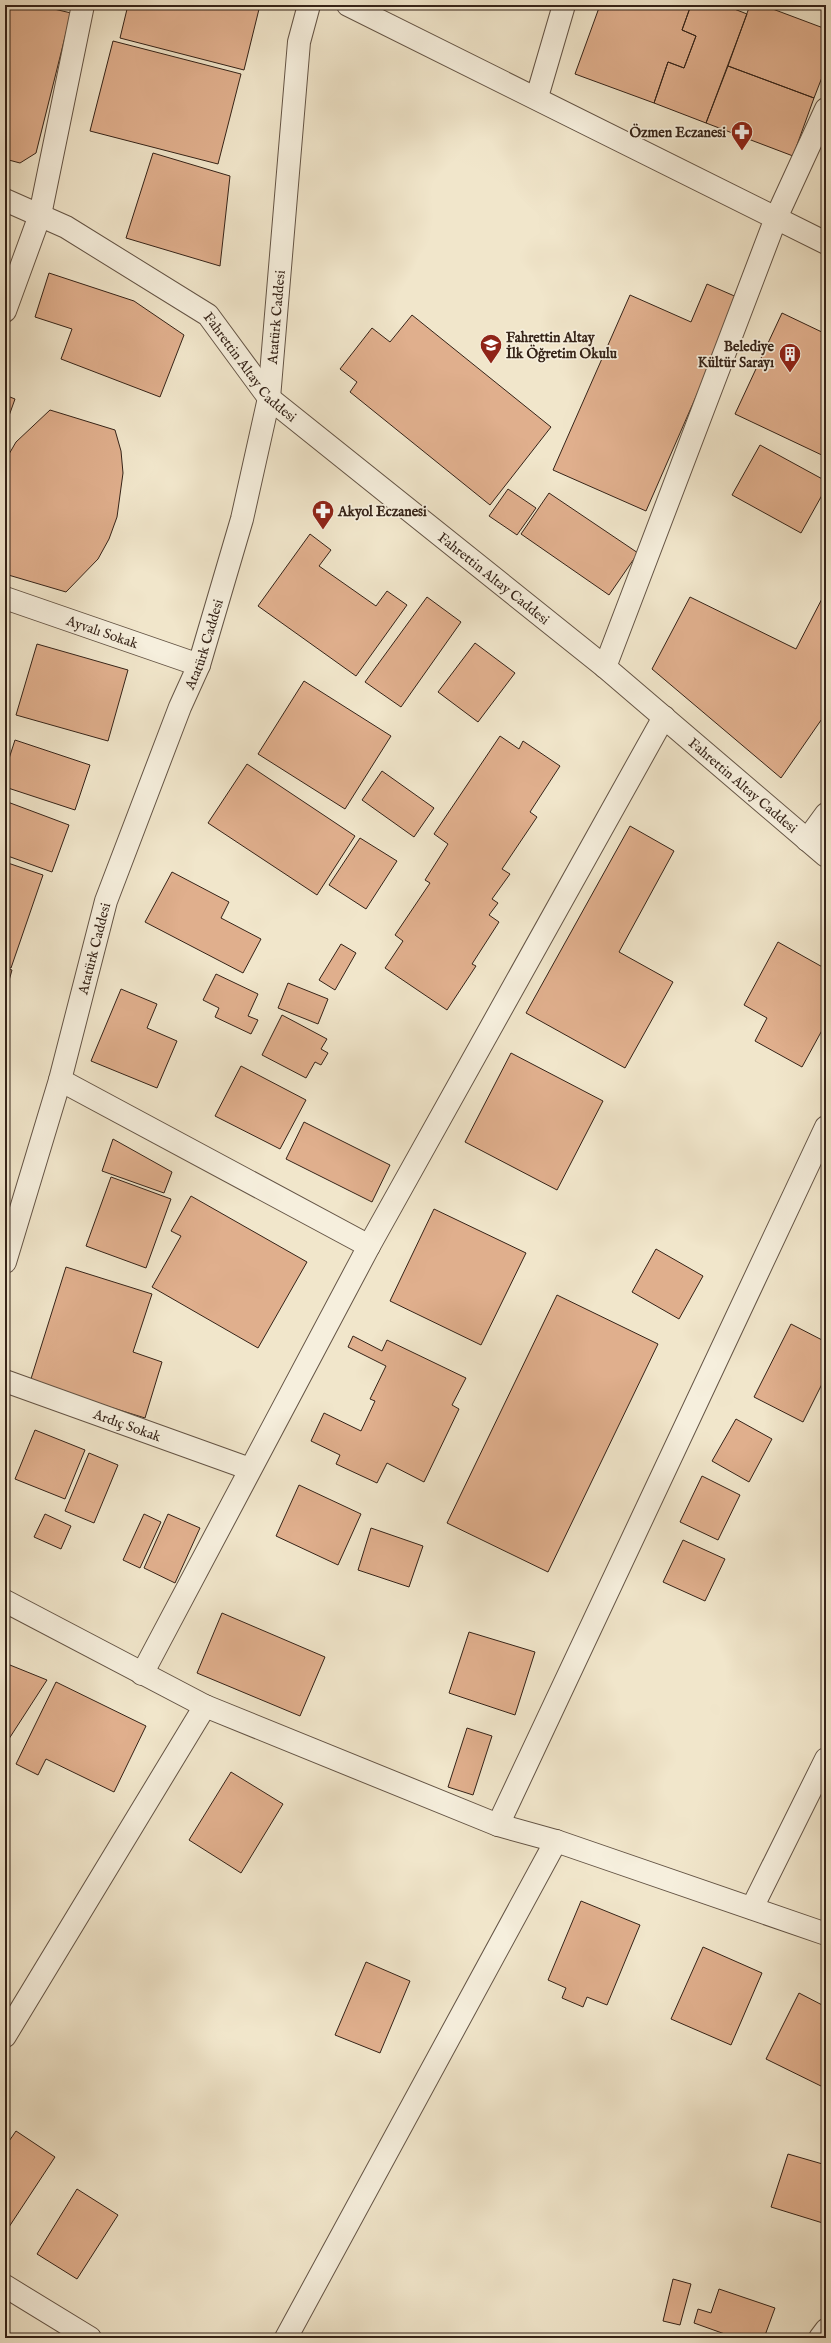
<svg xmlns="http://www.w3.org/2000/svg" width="831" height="2343" font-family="'IM FELL English',serif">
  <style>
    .building { fill: #e0af8d; stroke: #352318 }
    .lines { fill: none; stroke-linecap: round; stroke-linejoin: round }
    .minor-casing { stroke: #645445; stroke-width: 24 }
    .minor { stroke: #f6efdd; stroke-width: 22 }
    .labels { text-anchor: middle; stroke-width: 3.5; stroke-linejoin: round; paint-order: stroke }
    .poi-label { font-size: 14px; font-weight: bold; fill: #352318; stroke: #f6efdd; text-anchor: end }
    .street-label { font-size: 14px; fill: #352318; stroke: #f6efdd }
  </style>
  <rect width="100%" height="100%" fill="#f1e6cb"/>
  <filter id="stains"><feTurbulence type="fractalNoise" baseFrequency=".005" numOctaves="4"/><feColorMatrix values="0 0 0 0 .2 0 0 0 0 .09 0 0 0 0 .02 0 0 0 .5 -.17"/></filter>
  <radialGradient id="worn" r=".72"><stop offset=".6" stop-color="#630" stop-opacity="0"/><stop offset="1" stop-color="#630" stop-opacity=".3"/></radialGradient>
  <path class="building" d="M5,5h32l34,8 -35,140 -16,10 -15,-4z
    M128,5h132l-16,65 -124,-32z
    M600,5h91l-9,25 14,6 -12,32 -16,-6 -14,41 -79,-29z
    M691,5h33l23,9 -41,109 -52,-20 14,-41 16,6 12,-32 -14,-6z
    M750,5h12l64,24v38l-12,31 -86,-32z
    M113,41l128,33 -23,90 -128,-33z
    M728,66l86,32 -21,58 -87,-33z
    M153,153l77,23 -10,90 -94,-28z
    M49,273l85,28 50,34 -24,62 -99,-38 11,-30 -37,-12z
    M707,284l32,14 -93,213 -93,-41 77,-175 61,27z
    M782,313l44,21v123l-91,-43z
    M412,315l139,112 -61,78 -140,-113 7,-10 -17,-13 32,-41 18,14z
    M5,395l10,4 -10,28z
    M50,410l65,20 6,21 2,22 -6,44 -8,22 -11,20 -32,33 -61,-18v-113l11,-19z
    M760,445l66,36v7l-25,45 -69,-38z
    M508,489l28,19 -19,27 -28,-19z
    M549,493l89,60 -29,42 -88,-61z
    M310,534l21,16 -12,16 57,40 11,-15 20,14 -51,71 -98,-70z
    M826,591v122l-45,65 -129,-109 38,-72 106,52z
    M427,597l34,25 -60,85 -36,-25z
    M475,643l40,30 -37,49 -40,-30z
    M37,644l91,26 -20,71 -92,-26z
    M304,681l87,55 -46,73 -87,-55z
    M500,736l19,13 4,-8 37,25 -30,46 7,5 -35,52 8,5 -18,25 6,4 -9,12 10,7 -27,42 4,2 -29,44 -62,-42 18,-27 -8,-6 35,-52 -5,-3 23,-36 -14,-10z
    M15,740l75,25 -15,45 -70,-23v-16z
    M247,764l108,72 -38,59 -109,-72z
    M382,771l52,37 -20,29 -52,-37z
    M5,801l64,24 -17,47 -47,-17z
    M630,826l44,25 -55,101 54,30 -48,86 -99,-55z
    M360,838l37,23 -31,48 -37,-24z
    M5,862l38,13 -32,93 -6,-2z
    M172,872l57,30 -8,16 40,21 -18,34 -98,-51z
    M778,942l48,27v54l-24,44 -47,-26 12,-23 -23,-13z
    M341,944l15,9 -21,37 -16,-10z
    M5,968l7,2 -7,25z
    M216,974l42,20 -10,22 10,4 -7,14 -36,-17 4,-9 -16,-8z
    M288,983l40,16 -10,25 -40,-16z
    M121,989l36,15 -10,24 30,13 -20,47 -66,-27z
    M282,1015l45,24 -6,10 7,4 -7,12 -6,-3 -9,16 -44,-23z
    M511,1053l92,48 -46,89 -92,-48z
    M241,1066l65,34 -26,49 -65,-33z
    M304,1122l86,43 -18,37 -86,-43z
    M113,1139l59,33 -8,21 -62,-22z
    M111,1177l60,22 -25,69 -60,-22z
    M191,1196l116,66 -49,86 -106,-61 29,-51 -10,-5z
    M434,1209l92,44 -45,92 -91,-44z
    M656,1249l47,27 -24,43 -47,-27z
    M66,1267l86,27 -19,58 29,10 -17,56 -115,-36z
    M557,1295l101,49 -110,228 -101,-49z
    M791,1324l35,18v34l-23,46 -49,-25z
    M353,1336l29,15 5,-11 79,38 -14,27 7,4 -35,73 -37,-19 -10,20 -41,-19 4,-9 -29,-14 13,-28 37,18 14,-30 -5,-2 16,-33 -38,-19z
    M736,1419l36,20 -23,43 -37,-21z
    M35,1430l50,20 -20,49 -50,-20z
    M89,1453l29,12 -24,58 -29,-12z
    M702,1476l38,19 -22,45 -38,-18z
    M299,1485l62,29 -23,51 -62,-29z
    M45,1514l26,12 -10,23 -27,-12z
    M144,1514l17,8 -21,46 -17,-8z
    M168,1514l32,14 -25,55 -31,-15z
    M371,1528l52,18 -14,41 -51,-17z
    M683,1540l42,19 -20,42 -42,-19z
    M222,1613l103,44 -25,59 -103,-43z
    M469,1632l66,20 -20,63 -66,-22z
    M5,1663l42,17 -42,65z
    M56,1682l90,44 -32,66 -68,-33 -8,16 -22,-11z
    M467,1728l25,8 -19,59 -25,-8z
    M231,1772l52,32 -42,69 -52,-33z
    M581,1901l59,24 -33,80 -20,-8 -4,10 -21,-9 4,-10 -18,-8z
    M703,1947l59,26 -31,72 -60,-26z
    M366,1962l44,19 -30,72 -45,-18z
    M799,1993l27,14 -1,81 -59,-29z
    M16,2131l39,26 -50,76v-86z
    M788,2154l38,11v59l-55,-17z
    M77,2189l41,26 -41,64 -40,-25z
    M673,2279l18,5 -11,41 -17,-4z
    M719,2289l56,19 -11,30h-28l-42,-15 4,-14 13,4z"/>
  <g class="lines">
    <g class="minor-casing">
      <g id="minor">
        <path d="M348,5l478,238"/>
        <path d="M537,97l27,-92"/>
        <path id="s1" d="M5,200l61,27 142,88 61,83 336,269 221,189"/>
        <path d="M5,311l35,-96 43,-210"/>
        <path id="s2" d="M5,598l194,67"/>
        <path d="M605,667l171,-449 50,-109"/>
        <path d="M807,840l19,-26"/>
        <path d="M60,1080l309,166"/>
        <path id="s3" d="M5,1262l55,-182 46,-179 74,-194 19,-42 43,-146 27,-121 30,-356 10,-37"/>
        <path id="s4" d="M5,1381l245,88"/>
        <path d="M5,1601l200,105 293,119 58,16 270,93"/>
        <path d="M142,1674l227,-428 295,-529"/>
        <path d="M498,1825l328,-698"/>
        <path d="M752,1908l74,-149"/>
        <path d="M5,2036l200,-330"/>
        <path d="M5,2286l85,52"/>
        <path d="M286,2338l270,-497"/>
        <path d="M820,2338l6,-8"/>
      </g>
    </g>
    <use href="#minor" class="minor"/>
  </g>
  <defs>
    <g id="pharmacy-pin" transform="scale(1.15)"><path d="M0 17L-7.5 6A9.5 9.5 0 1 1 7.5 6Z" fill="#8f2418" stroke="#f6efdd"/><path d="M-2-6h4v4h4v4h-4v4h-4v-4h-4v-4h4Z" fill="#fff"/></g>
    <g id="school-pin" transform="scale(1.15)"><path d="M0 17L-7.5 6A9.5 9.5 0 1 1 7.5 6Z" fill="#8f2418" stroke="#f6efdd"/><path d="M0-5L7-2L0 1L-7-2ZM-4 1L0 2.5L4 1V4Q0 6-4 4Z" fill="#fff"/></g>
    <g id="building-pin" transform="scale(1.15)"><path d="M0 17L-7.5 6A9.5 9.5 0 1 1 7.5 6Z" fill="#8f2418" stroke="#f6efdd"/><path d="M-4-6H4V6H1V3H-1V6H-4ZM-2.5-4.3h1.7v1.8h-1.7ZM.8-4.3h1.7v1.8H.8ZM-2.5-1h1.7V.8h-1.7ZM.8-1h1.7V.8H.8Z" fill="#fff"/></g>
  </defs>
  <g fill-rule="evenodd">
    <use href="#pharmacy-pin" x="742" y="132"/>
    <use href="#school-pin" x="491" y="345"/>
    <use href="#building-pin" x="790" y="354"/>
    <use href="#pharmacy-pin" x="323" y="511"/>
  </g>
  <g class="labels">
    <g class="poi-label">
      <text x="726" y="137">Özmen Eczanesi</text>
      <text x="506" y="342" text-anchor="start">Fahrettin Altay<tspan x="506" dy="16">İlk Öğretim Okulu</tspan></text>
      <text x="774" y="351">Belediye<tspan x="774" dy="16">Kültür Sarayı</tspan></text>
      <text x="338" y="516" text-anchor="start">Akyol Eczanesi</text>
    </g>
    <g class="street-label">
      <text dy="5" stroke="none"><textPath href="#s3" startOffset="986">Atatürk Caddesi</textPath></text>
      <text dy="5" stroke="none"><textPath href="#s1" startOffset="301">Fahrettin Altay Caddesi</textPath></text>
      <text dy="5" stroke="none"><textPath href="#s1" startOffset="625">Fahrettin Altay Caddesi</textPath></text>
      <text dy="5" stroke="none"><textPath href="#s2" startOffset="103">Ayvalı Sokak</textPath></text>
      <text dy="5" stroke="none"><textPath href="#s3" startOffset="650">Atatürk Caddesi</textPath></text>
      <text dy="5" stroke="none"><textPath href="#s1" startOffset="949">Fahrettin Altay Caddesi</textPath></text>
      <text dy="5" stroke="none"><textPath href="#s3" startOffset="326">Atatürk Caddesi</textPath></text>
      <text dy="5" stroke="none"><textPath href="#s4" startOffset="130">Ardıç Sokak</textPath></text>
    </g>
  </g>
  <rect width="831" height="2343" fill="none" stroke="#f1e6cb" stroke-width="20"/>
  <rect x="6" y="6" width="819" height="2331" fill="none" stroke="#352318" stroke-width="2"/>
  <rect x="10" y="10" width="811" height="2323" fill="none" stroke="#352318"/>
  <rect width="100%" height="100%" filter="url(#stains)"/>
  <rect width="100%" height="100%" fill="url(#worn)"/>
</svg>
